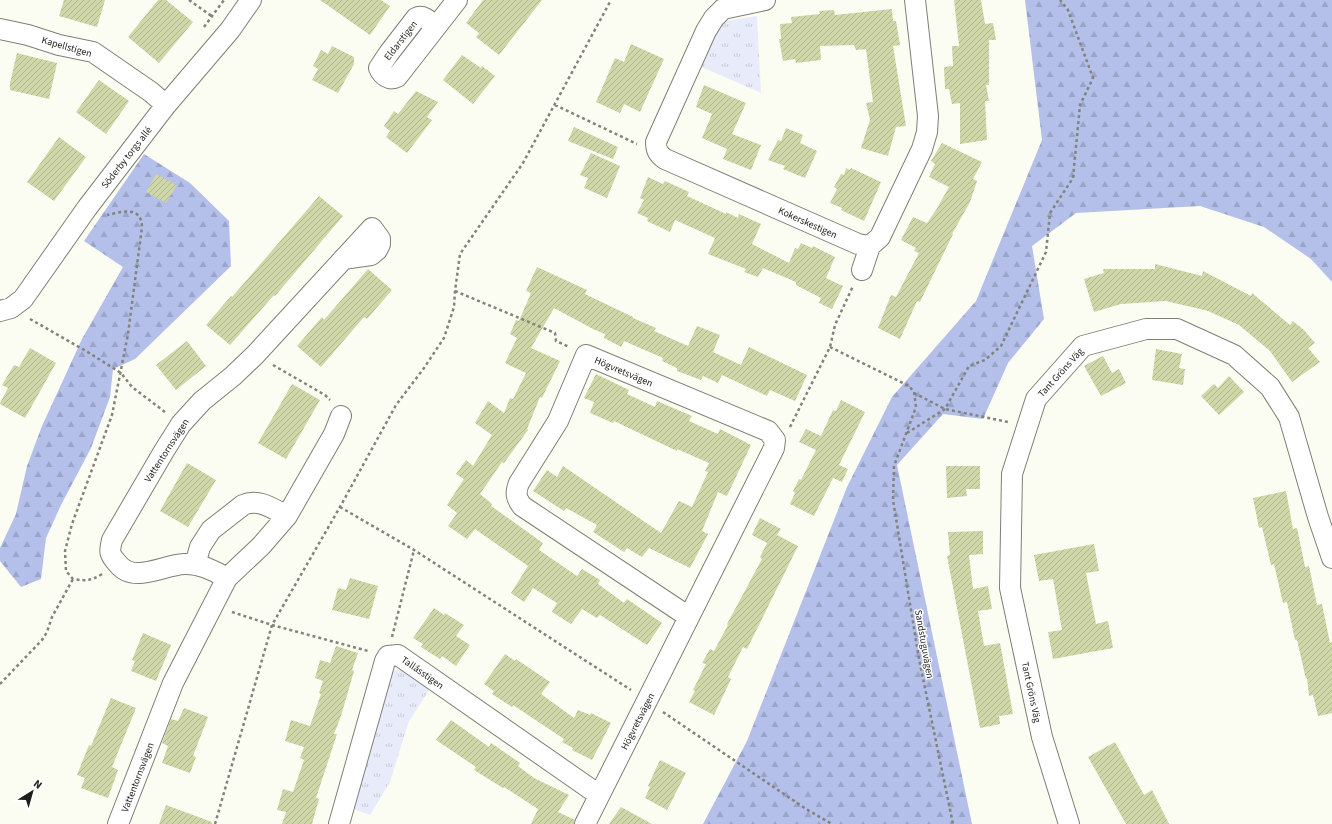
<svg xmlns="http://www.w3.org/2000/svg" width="1332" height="824" font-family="'Source Sans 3',sans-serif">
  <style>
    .forest { fill: url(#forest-firs) }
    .park { fill: url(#park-tufts) }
    .building { fill: url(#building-hatch) }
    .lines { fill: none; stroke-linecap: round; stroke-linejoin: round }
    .minor-casing { stroke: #7e8076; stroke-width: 22 }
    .path { stroke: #81837c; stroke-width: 2.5; stroke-dasharray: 3 3; stroke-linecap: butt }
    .minor { stroke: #fff; stroke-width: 20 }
    .labels { text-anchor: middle; stroke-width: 3; stroke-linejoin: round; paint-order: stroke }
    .street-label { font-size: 10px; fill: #1e1f1b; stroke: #fff }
  </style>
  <defs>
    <pattern id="forest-firs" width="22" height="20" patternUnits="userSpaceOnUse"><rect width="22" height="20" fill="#b4bfea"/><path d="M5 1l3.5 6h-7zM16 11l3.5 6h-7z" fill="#9aa4c8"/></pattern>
    <pattern id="park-tufts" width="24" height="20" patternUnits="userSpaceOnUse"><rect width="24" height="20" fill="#e8ecfa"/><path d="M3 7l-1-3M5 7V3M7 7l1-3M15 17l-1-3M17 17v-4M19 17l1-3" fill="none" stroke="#c7cad6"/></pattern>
    <pattern id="building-hatch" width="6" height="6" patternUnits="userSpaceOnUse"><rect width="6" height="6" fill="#cfd6a7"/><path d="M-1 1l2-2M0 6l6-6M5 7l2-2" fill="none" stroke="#b1b78f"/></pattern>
  </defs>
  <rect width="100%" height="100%" fill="#fbfdf2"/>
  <path class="forest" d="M1025,0h307v282l-21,-23 -47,-32 -64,-21 -124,7 -44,33 12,73 -36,44 -25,56 -40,-5 -46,51 75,359h-269l44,-83 100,-254 45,-90 84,-96 66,-161z
    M144,154l46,29 39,38 2,45 -96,93 -22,10 -3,28 -19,51 -30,57 -15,33 -5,41 -20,8 -21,-26v-13l16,-34 11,-48 15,-40 40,-87 41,-72 -39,-26z"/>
  <path class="park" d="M757,16l4,77 -64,-28 16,-32 12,-12z
    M402,668l28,21 -21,32 -19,61 -20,33 -20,-7 37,-135z"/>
  <path class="building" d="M64,0h41l-8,27 -38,-11z
    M158,0h8l27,22 -34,41 -31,-26z
    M320,0h61l9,6 -20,29z
    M483,0h59l-43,55 -23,-18 3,-4 -13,-10z
    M954,0h27l4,24 8,-1 3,17h-7v45h-3l3,16h-4l2,39 -27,4v-41l-8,1 -3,-15h-4l-1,-22 9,-1 -1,-20h7z
    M892,9l1,12h3l4,24 -7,1 13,80 -10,1 -8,29 -27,-8 9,-28 -4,-17 7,-1 -7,-53 -10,1 -2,-5 -34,1 1,14 -25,3 -1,-4 -12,2 -4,-22h2l-1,-15 12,-1 -1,-6 29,-3 -1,-3 15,-1 1,5z
    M631,44l33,15 -24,53 -16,-8 -4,9 -24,-11 19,-44 9,4z
    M332,46l22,11v7l-16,29 -26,-13 6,-11 -5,-3 8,-16 7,4z
    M17,53l40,10 -8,36 -39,-9v-7z
    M462,55l19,13 1,-2 13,10 -22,28 -30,-24z
    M99,80l30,21 -23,33 -30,-22z
    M704,85l42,18 -14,31 29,11 -10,25 -28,-11 4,-10 -25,-11 10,-24 -16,-7z
    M416,91l22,11 -11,15 5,3 -25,33 -21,-16 4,-6 -6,-5 10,-15 4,3z
    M574,127l44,20 -5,12 -45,-18z
    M786,128l17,7 -3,8 17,8 -12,27 -22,-9 2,-3 -17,-6 10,-20 3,1z
    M59,137l27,20 -32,44 -27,-19z
    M942,143l40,19 -9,17 4,2 -7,21 -18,32h1l-33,68 -3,-1 -17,38 -22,-11 13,-33 5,2 23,-44 -5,-2 2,-3 -15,-8 12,-23 14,6 9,-13 13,-23 -20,-10 6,-13 -4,-3z
    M591,153l29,13 -13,32 -23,-10 4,-10 -8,-3z
    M846,168l4,2 1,-2 30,14 -17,39 -23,-11 1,-2 -12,-5 7,-14 -3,-2 7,-13 3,1z
    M156,174l21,11 -11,18 -20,-11z
    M648,177l15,7 2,-3 24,11 -2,4 39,18v-2l12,6 1,-4 22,10 -9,20 37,19 6,-15 3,1 3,-6 11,5 1,-2 22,11 -9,21 17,8 -11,23 -13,-6 2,-5 -25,-13v-3l-33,-14 -5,9 -14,-5 2,-3 -38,-15 7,-16 -40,-18 -5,12 -23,-11 1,-3 -11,-5 7,-13 -4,-2z
    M319,196l24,20 -68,80 -1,-1 -44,50 -24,-20 25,-29 1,1z
    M1155,264l47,12 1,-5 48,25 1,-3 38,32 3,-4 11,9 11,13 -7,5 12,14 -28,20 -22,-31 -31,-26 -31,-14 -42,-10 -45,3 -27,8 -10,-33 20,-6 -1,-4h52z
    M537,267l50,23 -2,4 48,23v1l23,10 -2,3 34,15 9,-20 23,9 -7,17 28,13 8,-18 58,28 -12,26 -25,-11 -3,6 -45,-21 -4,8 -15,-7 -2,4 -24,-9v-3l-15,-7 1,-3 -39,-17 -3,6 -17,-9 1,-4 -12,-5 -39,-21 -23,40 29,13 -18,37 -2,-1 -13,32 1,1 -24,33 -2,-1 -22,32 12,10 -1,2 52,37 -4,7 38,26 5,-7 18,11 -2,4 26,19 3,-4 35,24 -15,22 -47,-30 -3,3 -15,-9 -11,15 -19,-12 5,-9 -24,-15 -9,14 -13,-9 17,-27 -53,-37 -8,10 -19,-13 9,-13 -10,-8 17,-26 -8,-5 10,-14 7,6 19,-31 -17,-12 13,-22 16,12 6,-15 3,1 13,-26 -21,-10 12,-25 -7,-4 6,-14 3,1 12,-28 -5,-2z
    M368,269l24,21 -25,29 -3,-2 -43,50 -24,-21 25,-29 2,3z
    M187,341l19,25 -30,24 -20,-25z
    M30,348l26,15 -31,55 -25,-14v-1l8,-15 -6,-3 12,-20 5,2z
    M1156,349l26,5 -3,14 6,1 -2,16 -31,-5z
    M1103,356l9,17 7,-4 7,14 -25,13 -17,-30z
    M596,374l33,16 -2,4 28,13 2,-6 35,15 -3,5 29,13 2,-5 31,16 -24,51 -9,-4 -16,39 6,3 -18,34 -41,-20 -7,9 -15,-9 -3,4 -31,-20 4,-7 -31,-17 -2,3 -31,-20 14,-21 10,7 6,-11 98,67 18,-32 13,6 16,-35 -3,-1 4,-8 -32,-14v2l-63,-30 -1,2 -23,-10 4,-11 -10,-4z
    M1229,376l15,16 -25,23 -18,-19 13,-12 4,4z
    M292,384l28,16 -34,59 -28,-16z
    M841,400l24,12 -26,53 9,4 -6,13 -9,-4 -19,38 -24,-12 5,-11 -2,-2 6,-12 2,1 15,-30 -17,-8 7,-13 15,7 12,-26 3,1z
    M187,463l29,17 -28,47 -28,-16z
    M946,466h34v23h-14l1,7 -20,2z
    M1286,491l7,38 4,-1 8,39 4,-1 8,39 5,-1 8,39 2,-1v71l-14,3 -5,-21 -4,1 -2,-18 -1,1 -9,-39h-2l-8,-38 -4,1 -9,-39 -3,1 -9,-38 -3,1 -6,-30z
    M760,518l21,11 -4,6 21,11 -51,103 -4,-2 -15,30 3,2 -17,36 -25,-13 6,-11 -2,-1 13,-26 -4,-1 8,-14 4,2 14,-26 -1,-1 35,-65 -2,-2 7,-14 -15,-8z
    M983,531v23l-14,1 4,34 15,-3 4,23 -14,2 6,35 16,-3 13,71 -14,2 1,8 -20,4 -33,-172 3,-1 -2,-23z
    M1094,544l5,27 -13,2 10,51 12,-3 5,27 -60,11 -5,-27 14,-2 -9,-51 -14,2 -5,-26z
    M350,578l28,8 -9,33 -37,-9 6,-22 8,2z
    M434,608l10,7 1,-2 19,12 -8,11 14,9 -14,21 -14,-10 -2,3 -19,-12 2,-3 -10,-6z
    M143,633l28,12 -15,36 -25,-10 4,-10 -3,-1z
    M336,646l22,7 -6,17 2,1 -13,45 -7,18h3l-21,64 3,1 -7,25h-30l4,-12 -9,-2 6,-21 10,3 11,-32 -4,-2 4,-11 -19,-6 6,-21 19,6 11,-32 -2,-1 4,-12 -8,-3 5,-18 10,3z
    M505,654l10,7 1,-2 34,23 -9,12 33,24 4,-8 12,5 1,-2 20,10 -19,37 -20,-10 1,-2 -11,-6 2,-3 -51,-34 -1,2 -20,-13 2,-3 -10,-7z
    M111,698l25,10 -24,59 6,3 -10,28 -27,-10 4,-10 -8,-3 12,-30 2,1z
    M184,708l24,9 -15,39 3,1 -6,16 -28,-10 6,-17 -6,-3 9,-24 7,2z
    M451,720l38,27 2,-4 29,20 -2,3 16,12 35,17 -11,17 17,8 -1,4h-43l7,-15 -34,-22 -1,1 -29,-18 2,-3 -40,-27z
    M1115,742l29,53 8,-5 17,34h-43l-38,-67z
    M660,760l26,13 -19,37 -22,-12 5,-11 -2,-1z
    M166,805l46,17v2h-53z
    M621,807l31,17h-43z"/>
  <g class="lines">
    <g class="minor-casing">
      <path id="minor" d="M765,0l-42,9 -9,9 -8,13 -50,111c0,8 2,12 9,17l193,85 12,2 10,-9 42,-88 5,-17 1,-16 -13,-116
        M436,27c-6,-5 -12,-13 -20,-9l-27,35 -10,15c3,7 10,13 18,9l60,-77
        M0,29l28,6 31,10 34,7 58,40 15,13
        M862,270l8,-24
        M0,311l11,-3 12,-9 64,-91 79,-103 64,-75 21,-30
        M195,565l5,-18 11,-17 32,-25c16,-7 30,4 44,11
        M227,578l34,-32 26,-30 47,-82 7,-18
        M118,824l55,-141 54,-105c-13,-7 -27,-15 -43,-14 -21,1 -50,20 -66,0 -9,-10 -9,-12 -6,-24l52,-89 17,-27 21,-23 31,-25 22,-21 117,-127 8,11v5l-3,6 -6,5 -28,4
        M339,824l46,-163 3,-5 10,-1 201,140
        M585,824l189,-376 1,-8 -7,-9 -182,-76 -28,66 -39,62c-4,10 -3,15 3,23l167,111
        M1069,824l-27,-87 -32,-149 2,-114 24,-75 47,-53 63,-17h31l57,26 36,32 19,30 29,100 14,41"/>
    </g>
    <path class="path" d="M189,0l24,17
      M204,27l20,-27
      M555,105l82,39
      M455,291l100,42 1,8 13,6
      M30,319l56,32 35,22 11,14 33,25
      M830,347l79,39 5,6 2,15 -22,59 -1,34 26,159 34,165
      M273,365l52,30 5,5
      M914,393l31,16 63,13
      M790,427l40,-80 5,-22 18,-39
      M907,433l38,-24 24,-43 16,-6 16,-14 45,-94 4,-39 23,-35 7,-73 13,-27 -25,-68 -8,-10
      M340,507l74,43 217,140
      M102,574c-11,7 -16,7 -29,5l-7,-8 -1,-20 7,-27 40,-109 16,-81 14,-107c-1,-22 -20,-15 -35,-12
      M232,612l40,13 96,26
      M392,637l22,-87
      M0,684l42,-44 5,-8 5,-15 21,-38
      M663,712l143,97 26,15
      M215,824l57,-199 68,-118 56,-102 28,-37 20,-30 10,-31 1,-16 5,-37 63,-91 88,-163"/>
    <use href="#minor" class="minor"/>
  </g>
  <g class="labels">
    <g class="street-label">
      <text transform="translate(400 40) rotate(-52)" y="4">Eldarstigen</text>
      <text transform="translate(67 46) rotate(16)" y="4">Kapellstigen</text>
      <text transform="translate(126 157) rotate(-52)" y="4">Söderby torgs allé</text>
      <text transform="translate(808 222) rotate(24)" y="4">Kokerskestigen</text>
      <text transform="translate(624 371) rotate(23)" y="4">Högvretsvägen</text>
      <text transform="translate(1060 372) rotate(-48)" y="4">Tant Gröns Väg</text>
      <text transform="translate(166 450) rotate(-57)" y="4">Vattentornsvägen</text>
      <text transform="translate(925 644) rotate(80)" y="4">Sandstuguvägen</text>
      <text transform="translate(423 672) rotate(35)" y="4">Tallåsstigen</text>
      <text transform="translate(1032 692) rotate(78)" y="4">Tant Gröns Väg</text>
      <text transform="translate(637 721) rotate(-63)" y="4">Högvretsvägen</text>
      <text transform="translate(137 777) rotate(-69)" y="4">Vattentornsvägen</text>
    </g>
  </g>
  <g transform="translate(32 792) rotate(37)" stroke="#ffffff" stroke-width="3" paint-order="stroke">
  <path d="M0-3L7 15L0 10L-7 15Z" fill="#1e1f1b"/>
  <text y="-6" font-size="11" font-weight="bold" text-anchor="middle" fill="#1e1f1b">N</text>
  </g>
</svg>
